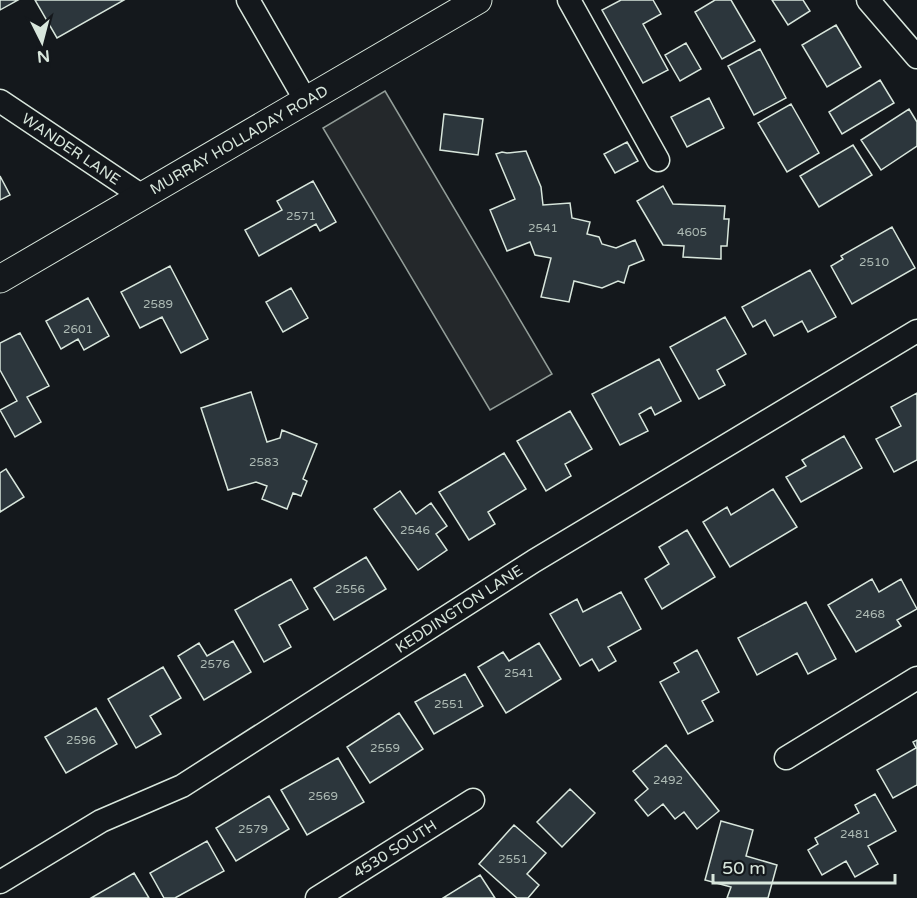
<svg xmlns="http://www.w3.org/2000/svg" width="917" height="898" font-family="'Varela Round',sans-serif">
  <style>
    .parking { fill: #24282b; stroke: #939e99; stroke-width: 1.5 }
    .building { fill: #2c363c; stroke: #d8e6dc; stroke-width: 1.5 }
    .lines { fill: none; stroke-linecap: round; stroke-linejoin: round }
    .minor-casing { stroke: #d8e6dc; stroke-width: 25 }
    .tertiary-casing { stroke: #d8e6dc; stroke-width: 29 }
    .minor { stroke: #14181c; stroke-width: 22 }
    .tertiary { stroke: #14181c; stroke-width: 27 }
    .labels { text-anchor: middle; stroke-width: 4.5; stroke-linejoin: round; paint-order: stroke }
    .number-label { font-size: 12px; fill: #adbab4 }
    .street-label { font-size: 15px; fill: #d8e6dc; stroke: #14181c }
  </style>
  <rect width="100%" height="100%" fill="#14181c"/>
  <path class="parking" d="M385,91l167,283 -62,36 -167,-282z"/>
  <path class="building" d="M0,0h18l-18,10z
    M35,0h89l-67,38z
    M621,0h32l8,14 -18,10 25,46 -25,13 -41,-73z
    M715,0h16l24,41 -33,18 -27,-47z
    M772,0h31l7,11 -22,14z
    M836,25l25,42 -34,20 -25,-42z
    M686,43l15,26 -21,12 -15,-26z
    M760,49l26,49 -32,17 -26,-49z
    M880,80l14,23 -52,31 -13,-22z
    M709,98l15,30 -37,19 -16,-30z
    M791,104l28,49 -32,19 -29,-49z
    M909,109l8,13v24l-36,24 -20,-30z
    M444,114l39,5 -5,36 -38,-5z
    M627,142l11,19 -23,12 -11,-19z
    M853,145l19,30 -53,32 -19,-31z
    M526,151l15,36 2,18 27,-2 2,15 18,4 -3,12 12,3 3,7 14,4 19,-8 9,20 -15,6 -5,17 -6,-2 -16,7 -28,-7 -5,21 -28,-5 10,-39 -16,-3 -5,-13 -23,9 -17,-41 25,-11 -19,-45 6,-2 5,1z
    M0,176l10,19 -10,5z
    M313,181l23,41 -16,9 -4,-7 -57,32 -14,-26 37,-20 -5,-9z
    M663,186l10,18 52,2 -1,13h5l-2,27h-6v13l-38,-2 1,-11 -21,-1 -26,-44z
    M892,227l23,41 -63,36 -21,-38 12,-7 -2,-3z
    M170,266l38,73 -27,14 -19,-36 -22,11 -19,-36z
    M810,270l26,47 -28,15 -6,-11 -28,15 -9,-16 -12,7 -11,-20z
    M291,288l17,30 -25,14 -17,-30z
    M88,298l21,38 -25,14 -6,-11 -17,10 -15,-28z
    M725,317l21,37 -29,16 8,15 -26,14 -29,-52z
    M20,333l29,53 -22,11 14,25 -26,15 -15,-27 17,-9 -17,-31v-27z
    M659,359l22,42 -26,14 -4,-8 -12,7 9,17 -28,14 -28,-51z
    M251,392l16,50 13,-4 2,-8 35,14 -14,35 4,2 -6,15 -8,-3 -6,16 -25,-10 5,-13 -11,-4 -28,8 -27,-82z
    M917,393v67l-23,12 -18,-33 25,-13 -10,-19z
    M570,411l22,38 -27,15 6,12 -25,15 -29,-50z
    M844,436l18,32 -61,34 -15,-25 20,-11 -4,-6z
    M504,453l22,36 -38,23 7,12 -26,16 -30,-48z
    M6,469l18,28 -24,15v-39z
    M773,489l24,38 -67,40 -27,-45 24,-15 4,8z
    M400,491l16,23 15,-11 16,23 -11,8 11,16 -29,20 -44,-61z
    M687,530l28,47 -53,32 -17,-30 24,-15 -10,-17z
    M366,557l20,32 -52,31 -20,-32z
    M291,579l17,30 -29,16 12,22 -27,15 -29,-52z
    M872,579l7,13 22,-13 16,30 -20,11 4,6 -45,26 -28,-47z
    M621,592l20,37 -33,18 8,14 -17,10 -7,-12 -12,7 -30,-52 27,-15 6,13z
    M806,602l30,57 -28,15 -11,-21 -40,22 -19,-37z
    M233,641l18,31 -47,28 -26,-44 21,-13 8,13z
    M539,643l22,36 -55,34 -28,-46 25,-15 6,9z
    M697,650l22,42 -17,9 11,20 -25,13 -28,-52 19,-10 -5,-9z
    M163,667l18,31 -31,18 11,18 -25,14 -28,-49z
    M465,674l18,32 -49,28 -19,-32z
    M96,708l21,36 -51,29 -21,-36z
    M399,713l24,36 -53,34 -23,-36z
    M917,740v45l-24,13 -16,-28 39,-22 -3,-6z
    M666,745l53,66 -22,18 -13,-17 -9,7 -12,-15 -15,12 -13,-16 13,-11 -15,-18z
    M338,758l26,44 -57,33 -26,-45z
    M570,789l25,24 -33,34 -25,-25z
    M875,794l21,37 -28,15 10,18 -23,13 -9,-16 -24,14 -14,-25 10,-6 -3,-6 44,-25 -4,-8z
    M269,796l20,33 -53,32 -20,-33z
    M721,821l32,9 -7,26 31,9 -9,33h-41l4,-11 -26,-7z
    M514,825l32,28 -19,21 12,11 -11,13h-11l-38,-34z
    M207,841l17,30 -49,27h-11l-14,-25z
    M134,873l15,25h-58z
    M480,875l15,23h-52z"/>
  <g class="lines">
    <g class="minor-casing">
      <path id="minor" d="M248,0l58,101
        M569,0l89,160
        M868,0l49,57
        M0,101l142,95
        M786,758l131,-80
        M0,882l101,-61 81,-35 352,-225 383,-230
        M317,898l156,-98"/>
    </g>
    <g class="tertiary-casing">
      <path id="tertiary" d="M0,279l478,-279"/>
    </g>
    <use href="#minor" class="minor"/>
    <use href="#tertiary" class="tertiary"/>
  </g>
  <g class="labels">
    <g class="number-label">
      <text x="301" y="220">2571</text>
      <text x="543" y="232">2541</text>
      <text x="692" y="236">4605</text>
      <text x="874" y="266">2510</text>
      <text x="158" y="308">2589</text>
      <text x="78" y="333">2601</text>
      <text x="264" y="466">2583</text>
      <text x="415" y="534">2546</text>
      <text x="350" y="593">2556</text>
      <text x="870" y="618">2468</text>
      <text x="215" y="668">2576</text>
      <text x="519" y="677">2541</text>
      <text x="449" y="708">2551</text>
      <text x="81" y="744">2596</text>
      <text x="385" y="752">2559</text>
      <text x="668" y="784">2492</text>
      <text x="323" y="800">2569</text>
      <text x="253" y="833">2579</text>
      <text x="855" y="838">2481</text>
      <text x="513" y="863">2551</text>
    </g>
    <g class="street-label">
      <text transform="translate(239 140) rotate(-30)" y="5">MURRAY HOLLADAY ROAD</text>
      <text transform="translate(71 149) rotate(34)" y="5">WANDER LANE</text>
      <text transform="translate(459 609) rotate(-33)" y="5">KEDDINGTON LANE</text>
      <text transform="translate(395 849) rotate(-32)" y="5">4530 SOUTH</text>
    </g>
  </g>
  <g transform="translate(42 42) rotate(174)" stroke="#14181c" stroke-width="4.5" paint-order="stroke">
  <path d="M0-4.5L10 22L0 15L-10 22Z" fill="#d8e6dc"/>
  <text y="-9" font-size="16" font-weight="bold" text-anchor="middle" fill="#d8e6dc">N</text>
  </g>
  <path d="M713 874v9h182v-9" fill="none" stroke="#d8e6dc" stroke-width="3"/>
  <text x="722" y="874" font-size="18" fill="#d8e6dc" stroke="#14181c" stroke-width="4.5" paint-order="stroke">50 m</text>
</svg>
